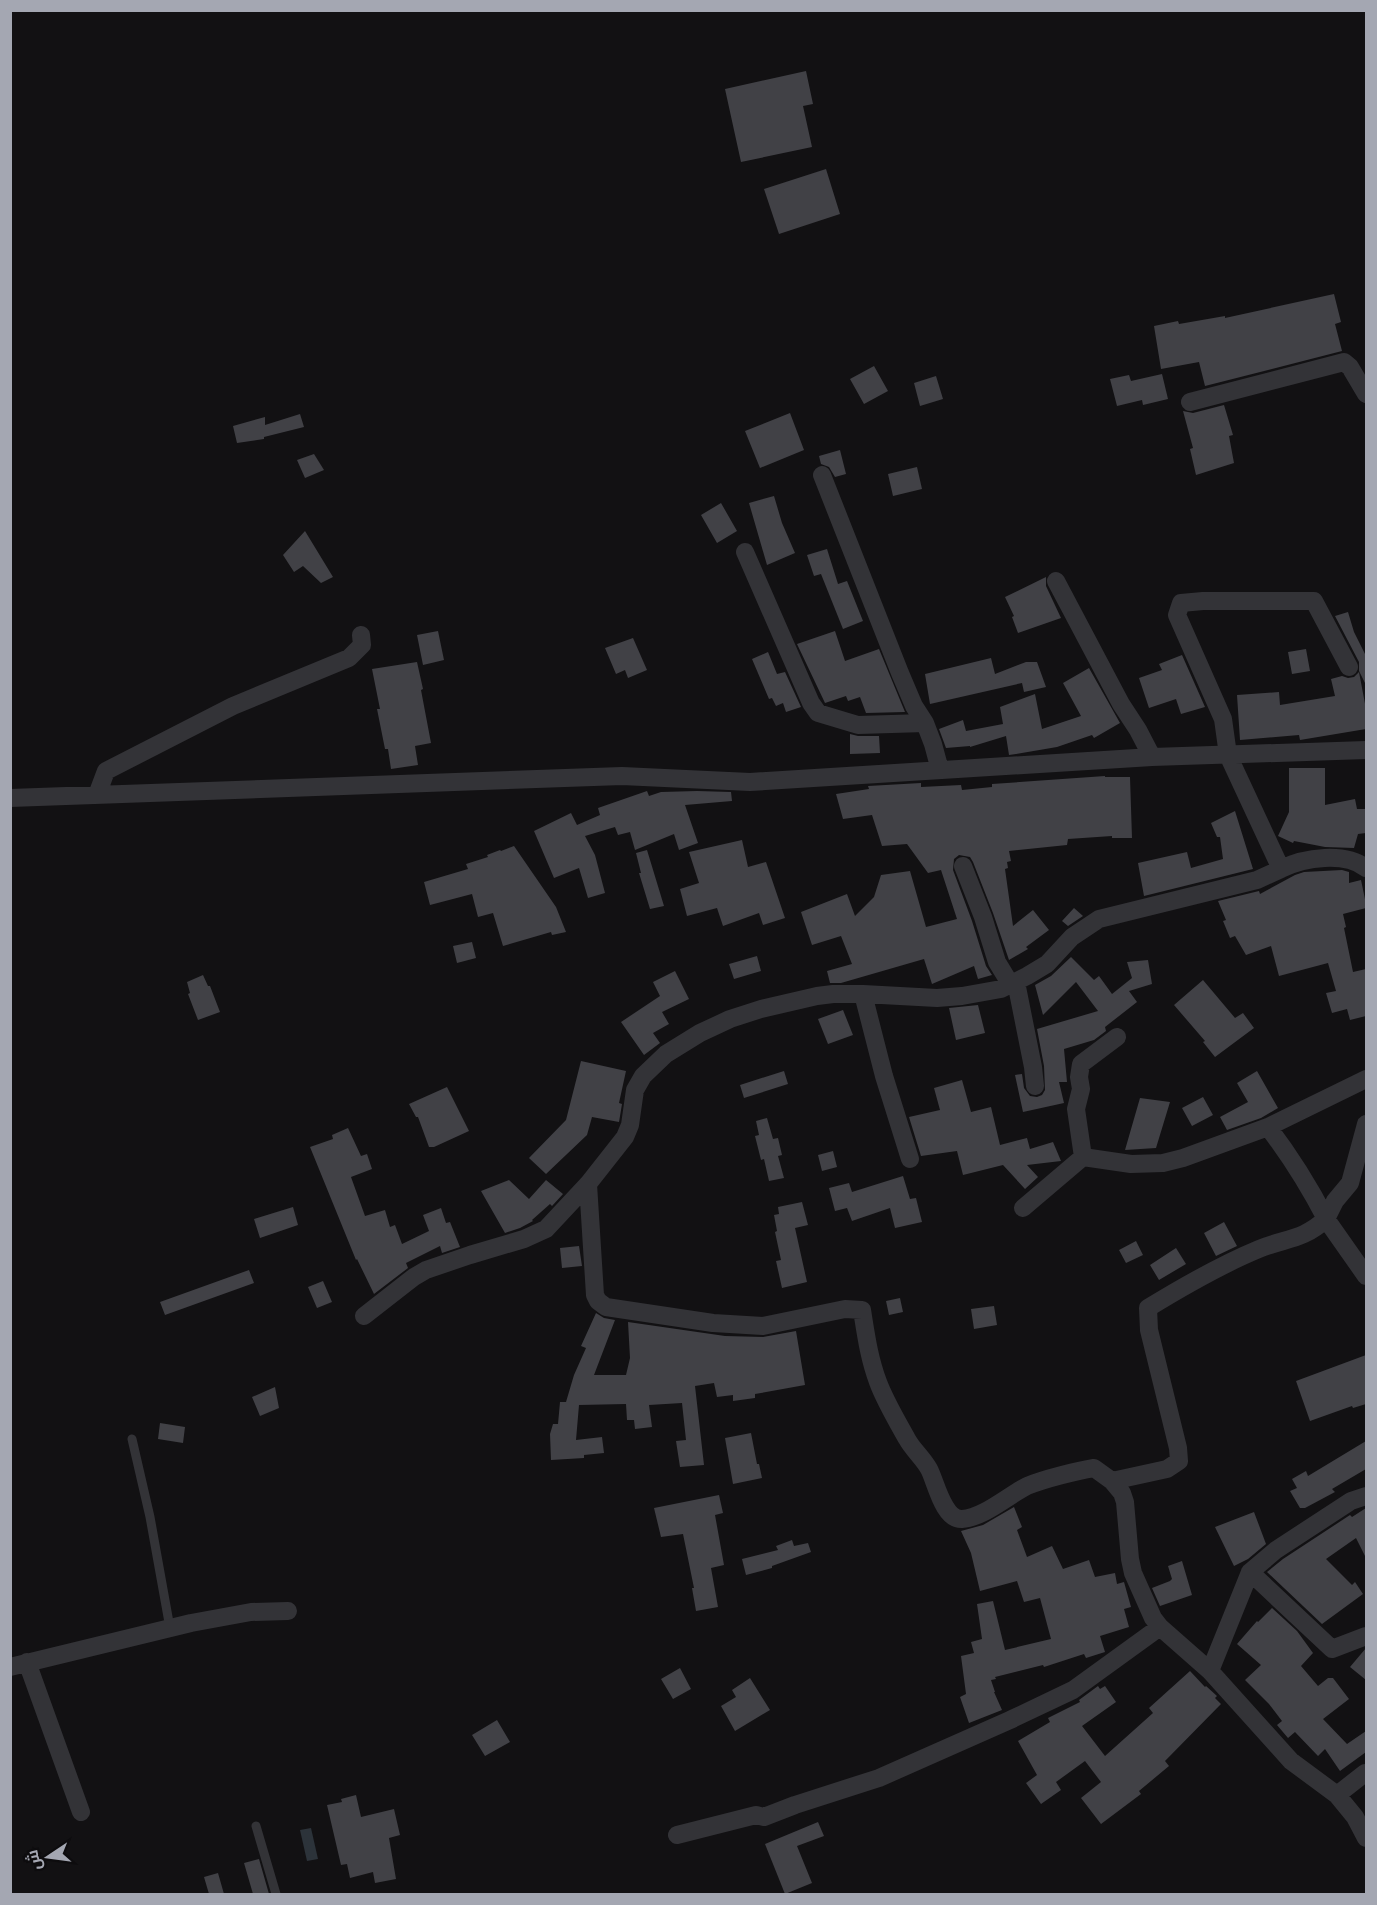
<svg xmlns="http://www.w3.org/2000/svg" width="1377" height="1905" font-family="'Golos Text',Cairo,sans-serif">
  <style>
    .water { fill: #2c333a }
    .building { fill: #414146 }
    .lines { fill: none; stroke-linecap: round; stroke-linejoin: round }
    .lane { stroke: #333337; stroke-width: 9 }
    .street { stroke: #333337; stroke-width: 18 }
  </style>
  <rect width="100%" height="100%" fill="#121113"/>
  <path class="water" d="M311,1828l7,31 -11,2 -7,-31z"/>
  <path class="building" d="M806,71l7,33 -10,2 9,41 -71,15 -16,-73z
    M826,169l14,45 -61,20 -15,-45z
    M1334,294l7,28 -6,2 7,27 -137,35 -6,-24 -38,7 -7,-43 24,-5 1,3 46,-8v2z
    M874,366l14,25 -24,13 -14,-25z
    M1162,374l6,25 -25,6 -1,-5 -25,6 -7,-27 19,-4 2,6z
    M936,376l7,23 -23,7 -6,-23z
    M1224,405l9,30 -4,1 5,27 -38,12 -6,-26 3,-1 -10,-37 10,2z
    M790,413l14,37 -44,18 -15,-37z
    M300,414l4,13 -40,10v2l-27,4 -4,-17 32,-9v8z
    M840,450l6,24 -11,3 -6,-10 -8,-3 -2,-8z
    M314,454l10,16 -19,8 -8,-18z
    M917,467l5,22 -29,7 -5,-22z
    M774,496l8,27 13,30 -28,12 -18,-62z
    M721,503l16,28 -20,12 -16,-28z
    M305,531l28,46 -12,6 -18,-17 -9,6 -11,-17z
    M827,549l11,35 9,-3 16,40 -20,8 -22,-55 -7,2 -7,-21z
    M1046,577v9l15,32 -43,15 -6,-16 2,-1 -9,-19z
    M1348,612l6,20 12,24v29l-7,-14v-9l-24,-46z
    M438,631l6,29 -21,5 -6,-30z
    M835,631l10,30 34,-12 26,63 -39,1 -6,-16 -12,4 -2,-5 -21,7 -28,-59z
    M633,638l14,32 -19,8 -3,-8 -9,4 -11,-26z
    M1306,649l4,22 -18,3 -4,-22z
    M768,652l9,22 8,-2 16,35 -15,5 -3,-9 -7,3 -4,-8 -3,1 -17,-40z
    M1182,655l23,52 -24,7 -5,-15 -27,9 -10,-30 23,-8 -3,-6z
    M991,658l4,16 31,-12h11l9,25 -22,5 -2,-9 -92,21 -5,-30z
    M417,662l6,27 -2,1 10,53 -16,3 3,19 -27,4 -3,-20h-3l-8,-40h3l-8,-40z
    M1089,668l31,55 -26,15 -2,-3 -35,12 -41,7 -7,1 -3,-19 -36,11v-1l-24,2 -7,-19 24,-9 3,11 37,-7 -3,-17 35,-13 7,35 39,-13 -18,-33z
    M1359,672l7,37v20l-66,11 -1,-5 -59,5 -3,-45 42,-3 1,13 55,-9 -4,-17 11,-3 6,2 6,-1z
    M850,734l8,2h21l1,17 -30,1z
    M1289,768h36v37l30,-6 2,10h9v24l-8,1 -4,14 -29,-1 -31,-6 -1,2 -15,-7 11,-24z
    M1105,776v1h25l2,61h-20v-2l-44,3 -1,6 -58,6 2,10 -4,1 1,6 -3,1 8,57 20,-16 16,20 -23,17 2,2 -19,11 -16,-47 -20,-51 -3,-5 -11,-2 -5,4 -1,11 19,51 14,45 6,9 -14,4 -4,-13 -42,18 -8,-25 -83,24h-11l-3,-12 25,-7 -11,-28 -29,9 -11,-33 46,-18 8,22 19,-19 7,-22 29,-4 16,56 31,-8 -16,-49 -13,3 -21,-29 -25,2 -10,-31 -29,4 -7,-25 33,-5 -1,-3 53,-3v4l40,-2 1,5 30,-3v-3z
    M647,791l2,5 12,-4 36,-1 34,1 1,9 -47,4 13,38 -19,7 -5,-16 -39,16 -5,-18 -12,3 -3,-8 -30,9 10,19 10,38 -17,5 -9,-30 -25,10 -20,-47 37,-18 6,12 23,-10 -2,-7z
    M1235,811l18,58 -109,27 -6,-33 49,-11 4,16 32,-9 -3,-22h-3l-6,-14z
    M742,840l6,27 18,-5 19,56 -22,7 -4,-12 -36,13 -6,-18 -30,8 -7,-27 19,-6 -10,-31z
    M514,846l42,61 10,25 -14,3 -1,-3 -48,14 -10,-33 -15,4 -6,-23 -42,11 -6,-23 44,-13 -2,-5 22,-7 -1,-2 13,-5 1,1z
    M647,850l17,56 -14,3 -11,-36h2l-5,-20z
    M1342,870l7,2v11l12,-3 5,24v4l-23,6 3,13 -2,1 9,44 13,-3v47l-16,4 -3,-11 -15,4 -6,-20 10,-2 -8,-28 -49,13 -8,-30 -25,9 -11,-19 -5,2 -7,-17 3,-1 -8,-19 41,-10 1,3 35,-19 9,-3z
    M1074,908l9,8 -15,10 -6,-5z
    M472,942l4,16 -19,5 -4,-17z
    M757,956l4,15 -27,8 -5,-15z
    M1071,957l23,23 5,-4 13,18 20,-16 -5,-16 21,-2 4,24 -23,7 8,11 -32,25 1,4 -12,9 -30,9 3,33h-8l5,21 -41,9 -8,-37 7,-1 2,14 6,8 7,1 5,-2 3,-5 -1,-24 -7,-37 61,-18 -22,-29 -33,33 -8,-30 16,-9z
    M675,971l14,28 -27,13 7,12 -16,9 7,10 -16,12 -23,-33 39,-26 -7,-14z
    M203,975l5,11h2l10,26 -22,8 -10,-26 2,-1 -3,-11z
    M1203,980l32,38 8,-5 11,15 -39,29 -12,-15 2,-1 -31,-36z
    M978,1005l7,28 -29,7 -7,-32z
    M843,1010l10,25 -25,9 -10,-25z
    M581,1061l45,10 -7,32 3,1 -3,18 -27,-5 -5,18 -41,39 -17,-16 37,-38z
    M784,1071l4,13 -44,14 -4,-13z
    M1257,1071l21,37 -17,10 -34,12 -7,-13 28,-15 -11,-19z
    M962,1080l9,32 20,-5 9,38 27,-7 3,11 23,-7 8,19 -34,4 11,12 -13,12 -22,-24 -40,10 -6,-24 -36,5 -12,-39 31,-7 -6,-22z
    M447,1087l22,44 -35,16h-5l-11,-30h-2l-7,-13z
    M1203,1097l10,18 -21,11 -10,-18z
    M1140,1098l30,4 -14,46 -31,2z
    M767,1118l6,21 5,-1 4,17 -4,1 6,22 -15,3 -5,-22 -3,1 -6,-24 4,-1 -3,-14z
    M348,1128l13,28 6,-2 5,15 -21,8 14,39 20,-6 5,17 5,-2 7,19 27,-13 -6,-16 18,-7 5,15 4,-1 10,25 -18,6 -2,-7 -34,17 2,5 -34,26 -17,-35 -1,1 -46,-113 23,-8 -1,-4z
    M833,1151l4,16 -15,4 -4,-16z
    M903,1176l7,23 6,-1 6,24 -27,6 -5,-20 -38,13 -5,-13 -12,3 -6,-23 20,-5 3,9z
    M509,1180l20,19 17,-19 17,14 -11,12 -2,-2 -18,16 1,1 -13,7 -15,5 -24,-42z
    M802,1202l6,23 -13,3 12,54 -25,6 -6,-27 5,-1 -6,-28 2,-1 -3,-16 5,-1 -1,-7z
    M293,1207l5,18 -38,13 -6,-19z
    M1224,1222l13,24 -21,10 -12,-23z
    M1136,1241l7,14 -17,8 -7,-13z
    M579,1246l3,20 -20,2 -2,-20z
    M1176,1248l10,16 -27,16 -9,-15z
    M249,1270l5,13 -89,32 -5,-13z
    M323,1281l9,21 -15,6 -9,-21z
    M900,1298l3,14 -14,3 -3,-14z
    M994,1306l3,19 -23,4 -3,-20z
    M596,1313l8,5 11,2 -21,55h32l4,-17 -2,-36 97,14 38,1 33,-6 9,54 -50,9v4l-22,3v-6l-16,2 -3,-14 -19,3 9,79 -24,2 -4,-26 10,-1 -4,-37 -33,2 3,22 -17,2 -1,-9h-7l-1,-16 -47,1 -3,35 26,-3 2,16 -20,2v3l-33,2 -1,-26 3,-10h5l2,-22h6l8,-27 12,-27 -5,-2z
    M1366,1355v49l-13,4 -1,-2 -42,15 -14,-40z
    M275,1387l4,21 -19,8 -8,-19z
    M160,1423l25,4 -2,16 -25,-4z
    M751,1433l6,31h2l3,14 -29,6 -8,-46z
    M1366,1441v28l-34,20 3,3 -30,16h-5l-10,-17 7,-3 -5,-9 14,-8 2,5z
    M719,1495l4,18 -8,2 9,50 -13,3 7,39 -22,4 -4,-23h2l-11,-54 -22,3 -7,-29z
    M1014,1507l8,20 -5,3 10,27 25,-11 11,23 26,-9 6,17 20,-4 2,11 7,-2 7,25 -7,2 5,18 -29,9 5,16 -19,6 -2,-4 -40,13 -1,-2 -48,12 1,2 -5,1 4,12h-1l8,18 -33,13 -9,-26 6,-3 -5,-38 13,-3 -3,-11 11,-3 -5,-35 16,-3 12,49 46,-11 -11,-41 -16,4 -7,-21 -37,10 -9,-38 -10,-22 22,-6z
    M1366,1508v50l-10,-20 -30,21 26,26 3,-3 8,12 -41,30 -55,-52 16,-13 67,-44 2,2z
    M1254,1512l12,32 -18,15 -14,7 -19,-39z
    M792,1540l2,6 14,-3 3,9 -39,14v2l-26,7 -4,-16 36,-9 -2,-4z
    M1182,1561l10,34 -32,11 -8,-18 18,-7 2,-2 -4,-13z
    M1272,1608l25,23 16,22 -12,13 17,20 10,-8h5l16,21 -26,20 24,25 19,-13v21l-26,19 -15,-22 -7,7 -23,-24 -7,6 -11,-13 5,-4 -13,-17 -24,-24 16,-15 -24,-21 20,-23 1,1z
    M1366,1648v32l-16,-13z
    M680,1668l11,21 -18,10 -12,-20z
    M1190,1671l15,16 1,-1 11,10 -2,2 6,6 -56,57 4,5 -30,25 2,3 -40,30 -20,-26 20,-16 -16,-21 -29,21 5,8 -20,14 -15,-21 11,-8 -19,-34 32,-19 -2,-4 32,-16 -1,-2 19,-14 2,3 5,-3 11,16 -34,24 23,30 48,-43 -4,-5z
    M750,1678l20,32 -35,21 -14,-25 15,-9 -4,-7z
    M497,1720l13,22 -25,14 -13,-21z
    M356,1795l5,22 33,-8 6,26 -11,3 7,41 -21,4 -2,-11 -23,6 -3,-14 -6,1 -14,-60 15,-3 -1,-3z
    M818,1822l6,14 -27,10 15,37 -27,11 -20,-50z
    M259,1859l10,35h-16l-9,-31z
    M218,1873l6,21h-15l-5,-17z"/>
  <g class="lines">
    <path class="lane" d="M132,1439l18,78 20,111
      M256,1826l20,68"/>
    <path class="street" d="M1190,402l154,-40 6,5 16,27
      M822,475l78,198 14,33 11,17
      M745,552l66,151 7,10 40,12 67,-2 8,21 7,26
      M1056,581l65,123 17,26 14,27
      M1349,667l-35,-66h-111l-22,2 -4,12 46,104 5,36 53,114c24,-12 64,-17 85,-1
      M97,795l9,-24 127,-65 116,-48 13,-13 -1,-10
      M10,798l612,-22 128,6 402,-25 214,-7
      M963,866l20,51 14,45 14,23
      M1016,982l17,85 2,19
      M863,994l21,82 26,83
      M1117,1037l-36,27 -2,13 2,12 -5,20 7,48 48,7 32,-1 20,-5 85,-31 98,-48
      M1366,1124l-16,59 -15,18 -9,18 40,57
      M588,1184l7,111 3,6 8,6 107,16 50,3 82,-17 17,1c4,25 7,48 16,72 7,19 19,39 29,57 6,11 16,19 22,30 7,13 14,51 33,50 21,-1 47,-24 65,-33 17,-7 49,-15 67,-18l18,13 10,12 3,9 5,57 3,14 20,45 7,9 50,44 81,90 46,34 18,22 11,21
      M1023,1208l60,-51
      M364,1316l50,-39 12,-7 44,-15 54,-16 22,-10 42,-45 37,-47 5,-12 5,-35 8,-14 23,-22 34,-21 30,-14 31,-10 56,-13 16,-2h30l74,4 25,-2 39,-7 26,-13 20,-12 25,-27 27,-18 158,-39 24,-11
      M1112,1481l55,-12 12,-8 -1,-13 -29,-118 -1,-22c36,-22 72,-43 111,-59 26,-11 43,-8 67,-30 -17,-33 -36,-63 -58,-92
      M1250,1572l82,77 34,-13
      M27,1662l54,150
      M10,1667l181,-44 60,-11 37,-1
      M1210,1671l40,-99 26,-22 75,-49 15,-5
      M1337,1795l28,-22
      M677,1835l79,-20 8,2 31,-12 84,-27 131,-58 63,-30 87,-63"/>
  </g>
  <rect width="1377" height="1905" fill="none" stroke="#a4a7b2" stroke-width="24"/>
  <g transform="translate(48 1857) rotate(257)" stroke="#0d0c0e" stroke-width="4.5" paint-order="stroke">
  <path d="M0-4.5L10 22L0 15L-10 22Z" fill="#a4a7b2"/>
  <text y="-9" font-size="16" font-weight="bold" text-anchor="middle" fill="#a4a7b2">ش</text>
  </g>
</svg>
